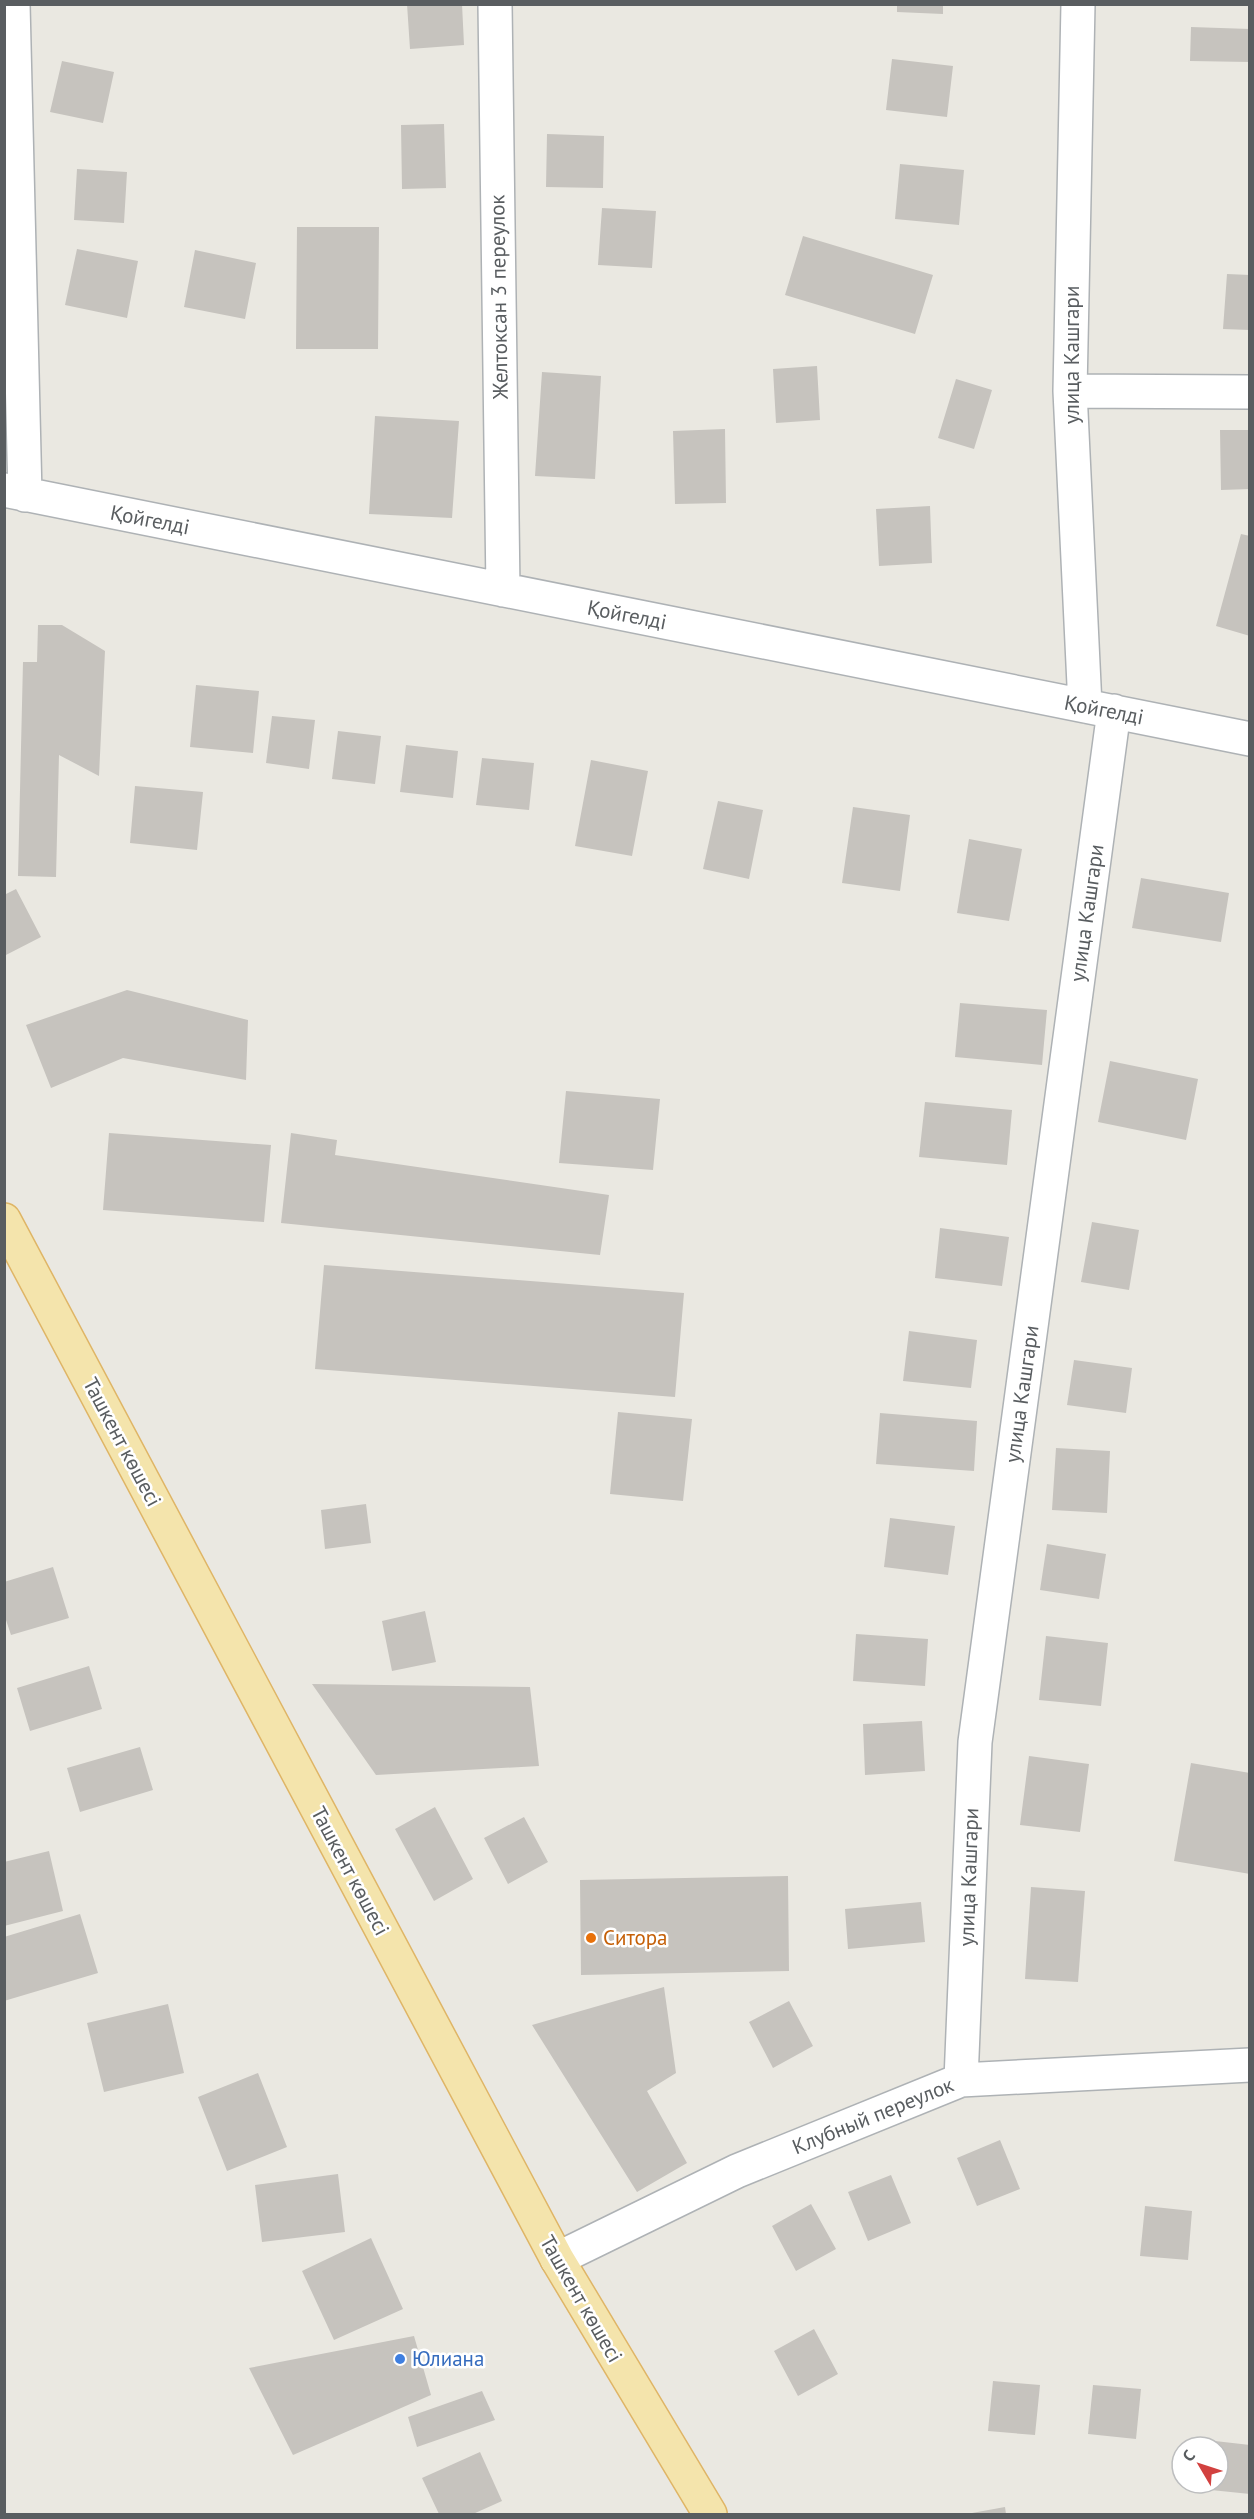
<svg xmlns="http://www.w3.org/2000/svg" width="1254" height="2519" font-family="'PT Sans',sans-serif">
  <style>
    .building { fill: #c6c3be }
    .lines { fill: none; stroke-linecap: round; stroke-linejoin: round }
    .minor-casing { stroke: #aeb2b5; stroke-width: 36 }
    .major-casing { stroke: #dfb566; stroke-width: 36 }
    .minor { stroke: #fff; stroke-width: 33 }
    .major { stroke: #f4e4ac; stroke-width: 33 }
    .food-dot { fill: #e8710a; stroke: #fff; stroke-width: 2 }
    .shop-dot { fill: #3f7fe0; stroke: #fff; stroke-width: 2 }
    .labels { text-anchor: middle; stroke-width: 5; stroke-linejoin: round; paint-order: stroke }
    .street-label { font-size: 21px; fill: #595d60; stroke: #fff }
    .food-label { font-size: 21px; fill: #c56008; stroke: #fff; text-anchor: start }
    .shop-label { font-size: 21px; fill: #366cbe; stroke: #fff; text-anchor: start }
  </style>
  <rect width="100%" height="100%" fill="#eae8e1"/>
  <path class="building" d="M407,4h55l2,41 -54,4z
    M897,4h46v10l-46,-2z
    M1191,27l59,2v33l-60,-1z
    M892,59l61,7 -6,51 -61,-7z
    M62,61l52,11 -11,51 -53,-11z
    M444,124l2,64 -44,1 -1,-64z
    M547,134l57,2 -1,52 -57,-1z
    M900,164l64,6 -5,55 -64,-6z
    M77,169l50,3 -3,51 -50,-3z
    M602,208l54,3 -4,57 -54,-3z
    M297,227h82l-1,122h-82z
    M803,236l130,39 -18,59 -130,-39z
    M77,249l61,12 -11,57 -62,-13z
    M195,250l61,13 -11,56 -61,-12z
    M1227,274l23,1v55l-27,-1z
    M817,366l3,54 -44,3 -3,-54z
    M542,372l59,4 -6,103 -60,-3z
    M956,379l36,11 -18,59 -36,-11z
    M375,416l84,5 -7,97 -83,-4z
    M725,429l1,74 -51,1 -2,-73z
    M1220,430h30v59l-29,1z
    M930,506l2,57 -53,3 -3,-57z
    M1241,534l9,2v100l-34,-10z
    M38,625h24l43,26 -6,125 -40,-21 -3,122 -38,-1 5,-214h14z
    M196,685l63,6 -6,62 -63,-6z
    M272,716l43,4 -6,49 -43,-6z
    M338,731l43,5 -6,48 -43,-5z
    M406,745l52,6 -5,47 -53,-6z
    M482,758l52,5 -5,47 -53,-5z
    M591,760l57,11 -16,85 -57,-10z
    M135,786l68,6 -6,58 -67,-7z
    M718,801l45,9 -14,69 -46,-10z
    M853,807l57,8 -10,76 -58,-8z
    M969,839l53,10 -13,72 -52,-8z
    M1141,878l88,15 -8,49 -89,-14z
    M16,889l25,48 -37,19v-61z
    M127,990l121,30 -2,60 -123,-22 -72,30 -25,-63z
    M960,1003l87,7 -5,55 -87,-8z
    M1110,1061l88,18 -12,61 -88,-18z
    M566,1091l94,8 -7,71 -94,-7z
    M925,1102l87,8 -5,55 -88,-8z
    M109,1133l162,12 -7,77 -161,-12z
    M291,1133l46,7 -2,15 274,40 -9,60 -319,-32z
    M1092,1222l47,8 -10,60 -48,-8z
    M940,1228l69,9 -7,49 -67,-8z
    M324,1265l360,28 -9,104 -360,-28z
    M909,1331l68,9 -6,48 -68,-7z
    M1074,1360l58,8 -6,45 -59,-8z
    M618,1412l74,7 -9,82 -73,-7z
    M880,1413l97,8 -3,50 -98,-7z
    M1056,1448l54,3 -3,62 -55,-3z
    M366,1504l5,39 -46,6 -4,-39z
    M890,1518l65,8 -7,49 -64,-8z
    M1047,1544l59,10 -7,45 -59,-9z
    M53,1567l16,51 -58,17 -7,-21v-32z
    M425,1611l11,51 -44,9 -10,-50z
    M856,1634l72,5 -3,47 -72,-5z
    M1046,1636l62,7 -7,63 -62,-6z
    M89,1666l13,43 -72,22 -13,-43z
    M312,1684l218,3 9,79 -163,9z
    M922,1721l3,50 -60,4 -2,-51z
    M140,1747l13,43 -73,22 -13,-44z
    M1029,1756l60,8 -9,68 -60,-7z
    M1191,1763l59,10v101l-76,-13z
    M435,1807l38,72 -39,22 -39,-72z
    M524,1817l24,45 -40,22 -24,-46z
    M49,1851l14,60 -59,15v-64z
    M788,1876l1,95 -208,4 -1,-95z
    M1031,1887l54,4 -7,91 -53,-3z
    M921,1902l4,40 -77,7 -3,-40z
    M80,1914l18,59 -94,28v-64z
    M664,1987l12,86 -29,18 40,72 -50,29 -105,-167z
    M789,2001l24,45 -40,22 -24,-46z
    M168,2004l16,69 -80,19 -17,-69z
    M258,2073l29,74 -60,24 -29,-74z
    M1000,2140l20,49 -43,17 -20,-48z
    M338,2174l7,58 -83,10 -7,-57z
    M891,2175l20,48 -43,18 -20,-49z
    M811,2204l25,45 -40,22 -24,-45z
    M1145,2206l47,5 -4,49 -48,-4z
    M371,2238l32,71 -69,31 -32,-69z
    M814,2329l24,45 -40,22 -24,-45z
    M414,2336l17,59 -138,60 -44,-87z
    M993,2381l47,4 -5,50 -47,-4z
    M1093,2385l48,4 -5,50 -48,-5z
    M482,2391l13,29 -78,27 -9,-30z
    M1215,2441l35,4v49l-39,-4v-7h7v-36h-3z
    M480,2452l22,49 -29,13h-34l-17,-36z
    M1005,2507l1,7h-34v-1z"/>
  <g class="lines">
    <g class="minor-casing">
      <path id="minor" d="M13,4l12,491
        M495,4l8,586
        M1078,4l-8,387 15,315
        M1070,391l180,1
        M4,490l1246,249
        M961,2080l14,-338 139,-1031
        M557,2259l180,-88 224,-91 289,-15"/>
    </g>
    <g class="major-casing">
      <path id="major" d="M4,1220l553,1039 153,255"/>
    </g>
    <use href="#minor" class="minor"/>
    <use href="#major" class="major"/>
  </g>
  <circle class="food-dot" cx="591" cy="1938" r="6"/>
  <circle class="shop-dot" cx="400" cy="2359" r="6"/>
  <g class="labels">
    <g class="street-label">
      <text transform="translate(499 297) rotate(-91)" y="7">Желтоксан 3 переулок</text>
      <text transform="translate(1072 355) rotate(-90)" y="7">улица Кашгари</text>
      <text transform="translate(150 520) rotate(11)" y="7">Қойгелді</text>
      <text transform="translate(627 615) rotate(11)" y="7">Қойгелді</text>
      <text transform="translate(1104 710) rotate(11)" y="7">Қойгелді</text>
      <text transform="translate(1087 913) rotate(-82)" y="7">улица Кашгари</text>
      <text transform="translate(1022 1394) rotate(-82)" y="7">улица Кашгари</text>
      <text transform="translate(122 1442) rotate(62)" y="7">Ташкент көшесі</text>
      <text transform="translate(350 1871) rotate(62)" y="7">Ташкент көшесі</text>
      <text transform="translate(969 1877) rotate(-88)" y="7">улица Кашгари</text>
      <text transform="translate(873 2116) rotate(-22)" y="7">Клубный переулок</text>
      <text transform="translate(581 2299) rotate(60)" y="7">Ташкент көшесі</text>
    </g>
    <g class="food-label">
      <text x="603" y="1945">Ситора</text>
    </g>
    <g class="shop-label">
      <text x="412" y="2366">Юлиана</text>
    </g>
  </g>
  <rect width="1254" height="2519" fill="none" stroke="#595d60" stroke-width="12"/>
  <g transform="translate(1200 2465) rotate(309)"><circle r="28" fill="#ffffff" stroke="#bdbebf" stroke-width="1.5"/>
  <path d="M0-4.5L10 22L0 15L-10 22Z" fill="#d2413f"/>
  <text y="-9" font-size="16" font-weight="bold" text-anchor="middle" fill="#595d60">С</text>
  </g>
</svg>
